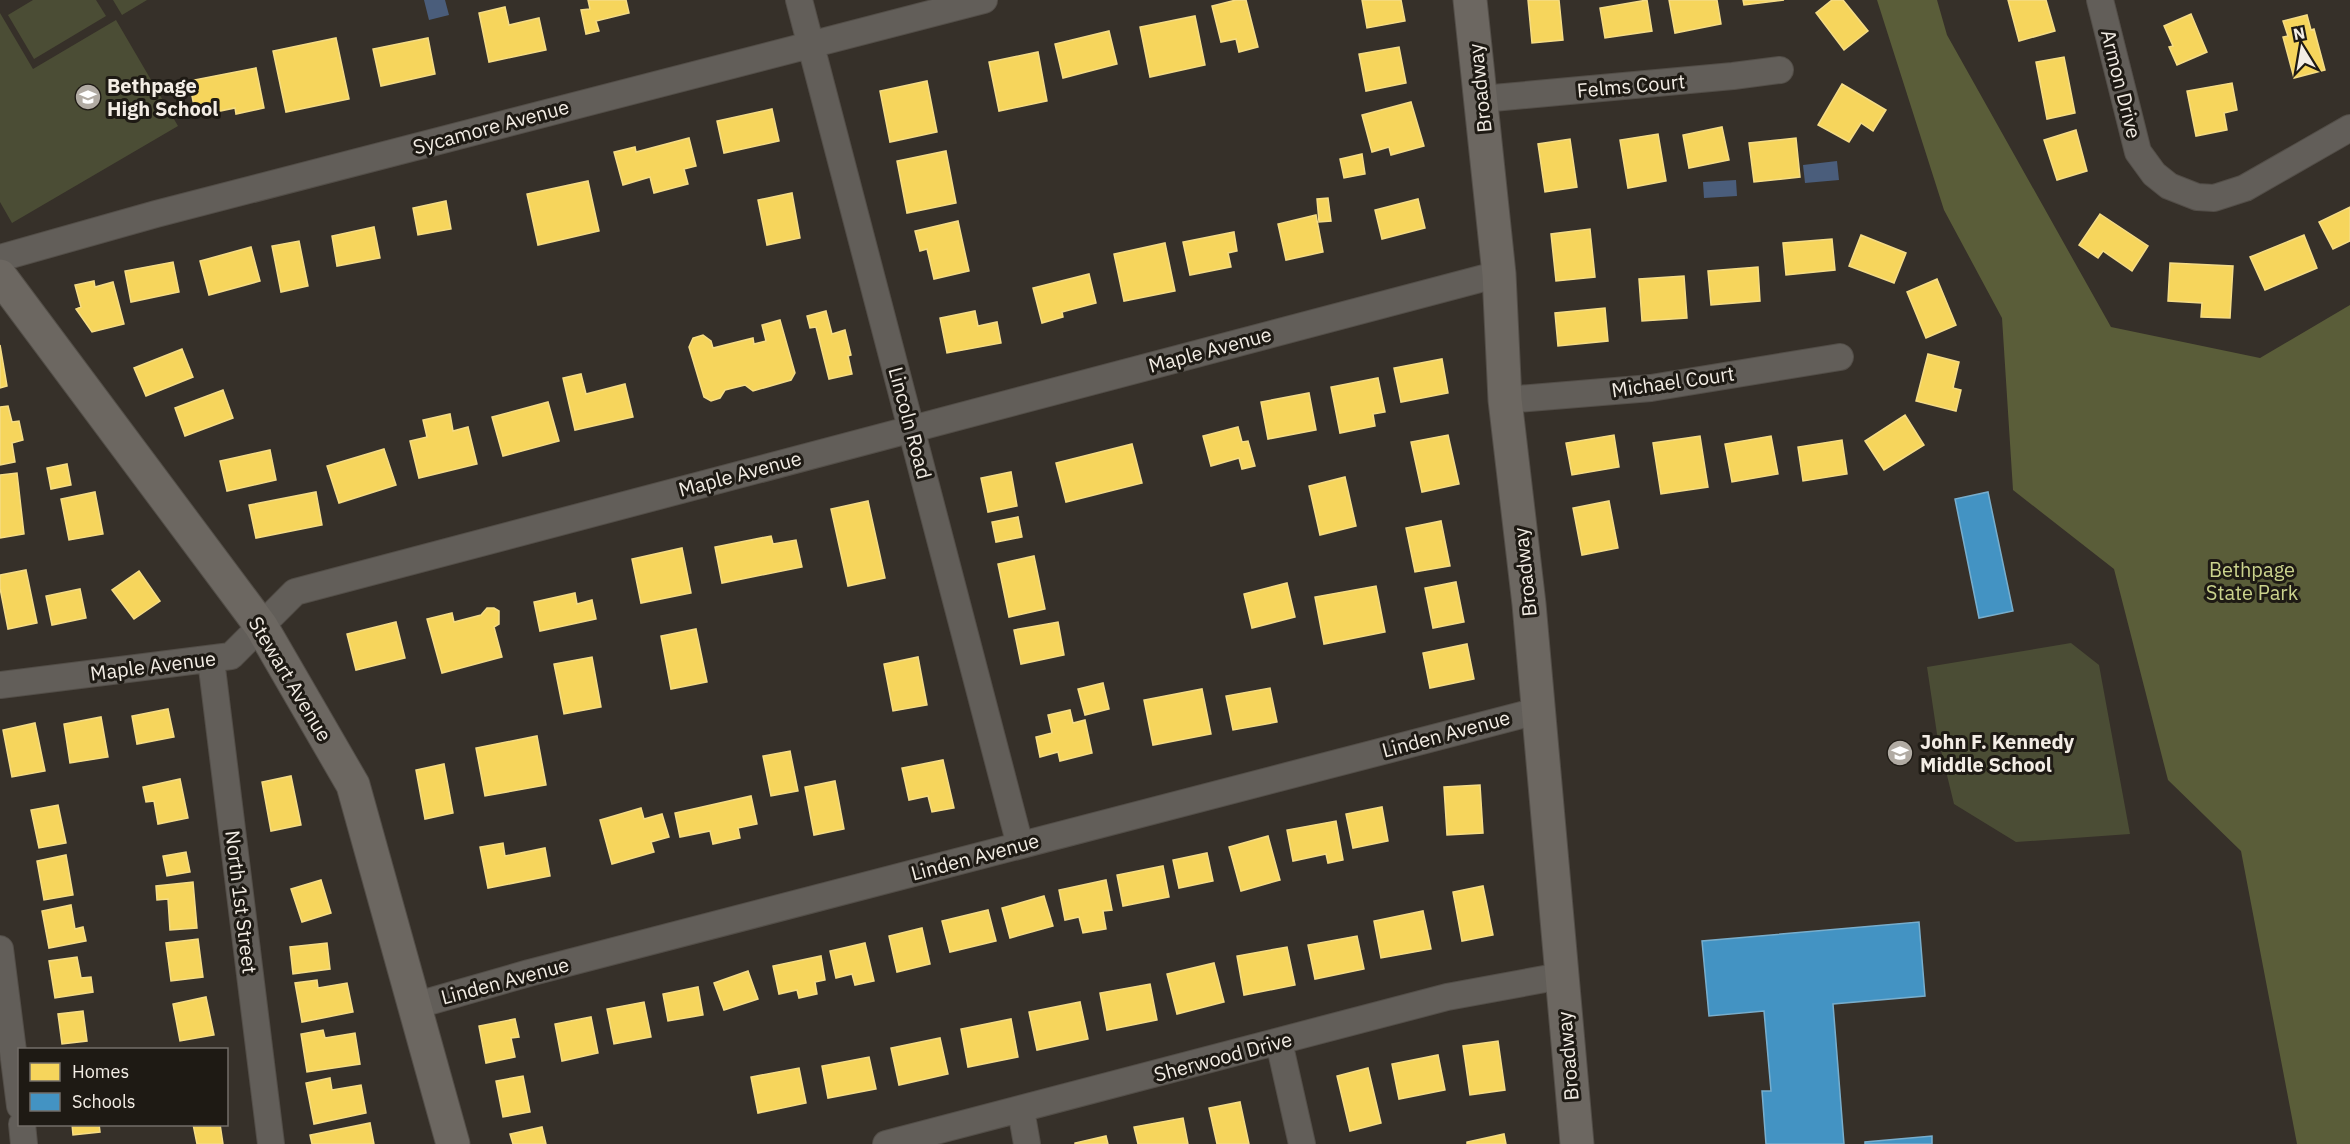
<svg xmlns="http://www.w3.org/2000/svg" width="2350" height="1144" font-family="'IBM Plex Sans',sans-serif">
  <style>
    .green { fill: #4b4d35 }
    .forest { fill: #5a5d39 }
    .water { fill: #4a5d7b }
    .homes { fill: #f6d55c; stroke: #f5dc85; stroke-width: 1.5 }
    .schools { fill: #4393c3; stroke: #78aecd; stroke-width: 1.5 }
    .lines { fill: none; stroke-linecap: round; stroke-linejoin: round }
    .minor-casing { stroke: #534e48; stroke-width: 28 }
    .secondary-casing { stroke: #534e48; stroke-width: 35 }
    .minor { stroke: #625e59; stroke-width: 26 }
    .secondary { stroke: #6c6761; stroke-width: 33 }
    .labels { text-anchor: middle; stroke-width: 6; stroke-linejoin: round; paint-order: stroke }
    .street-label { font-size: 20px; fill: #f3ede5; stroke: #1e1a14 }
    .poi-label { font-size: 20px; font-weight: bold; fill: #f3ede5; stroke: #1e1a14; text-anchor: start }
    .park-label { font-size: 20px; fill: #cbd38d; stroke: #1e1a14 }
  </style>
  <rect width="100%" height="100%" fill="#363029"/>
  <path class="green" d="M33,0h63l10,16 -72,43 -26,-44z
    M113,0h34l-25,15z
    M0,13l33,56 83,-49 62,106 -166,97 -12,-21z
    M2071,643l28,22 31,169 -114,8 -62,-38 -17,-70 -10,-67z"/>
  <path class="forest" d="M1877,0h60l10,35 164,292 149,31 90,-53v839h-53l-56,-293 -73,-71 -54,-211 -101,-79 -11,-172 -58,-108z"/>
  <path class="water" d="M424,0h21l4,15 -20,5z
    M1837,161l2,19 -34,3 -2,-18z
    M1736,180l1,16 -33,2 -1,-16z"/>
  <path class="homes" d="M588,0h38l3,13 -33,8 3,10 -13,3 -5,-24 9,-1z
    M1236,0h10l12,47 -19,5 -3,-13 -15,3 -9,-36z
    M1362,0h39l4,21 -38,7z
    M1528,0h31l4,40 -31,3z
    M1647,0l5,31 -47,7 -5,-30z
    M1669,0h48l4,24 -46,9z
    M1743,0h41l-40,5z
    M1832,0h11l25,31 -24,19 -28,-37z
    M2008,0h38l9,31 -36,10z
    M505,7l4,18 30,-7 7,32 -57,12 -10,-49z
    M2191,14l16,38 -30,13 -8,-18 4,-1 -9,-20z
    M2307,15l4,15 3,-1 11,41 -31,8 -11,-41 5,-1 -5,-15z
    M1195,16l10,49 -55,12 -10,-50z
    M1109,31l8,33 -54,14 -8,-34z
    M336,38l13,61 -63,13 -13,-61z
    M428,38l7,36 -54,12 -8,-37z
    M1399,47l7,36 -40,8 -7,-37z
    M1038,52l9,49 -48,10 -10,-49z
    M2064,57l11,56 -28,6 -11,-57z
    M256,68l8,40 -28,6 -1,-6 -39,8 -7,-35z
    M927,81l10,51 -47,10 -10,-51z
    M2232,83l5,27 -13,3 3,17 -31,6 -9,-45z
    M1842,84l44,26 -13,21 -12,-8 -12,19 -31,-17z
    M1411,102l13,44 -33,9 -2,-8 -17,5 -10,-37z
    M772,109l7,32 -55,12 -7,-32z
    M1722,127l7,33 -40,8 -6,-33z
    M2076,130l11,41 -30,9 -13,-40z
    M1658,134l8,47 -38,7 -8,-48z
    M689,138l7,28 -12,3 4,15 -34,9 -4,-16 -27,8 -9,-33 21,-5 1,5z
    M1796,138l4,39 -46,5 -5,-39z
    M1570,139l7,48 -32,5 -7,-48z
    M946,151l10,52 -49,10 -10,-52z
    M1362,154l3,20 -21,4 -4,-19z
    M588,181l11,50 -61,14 -11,-51z
    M792,193l8,45 -33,7 -9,-45z
    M1328,198l3,23 -12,1 -2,-23z
    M1418,199l7,29 -43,11 -7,-29z
    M446,201l5,28 -33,6 -5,-27z
    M2350,207v34l-17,8 -14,-27z
    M2100,214l48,32 -16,25 -29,-20 -5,7 -19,-13z
    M1316,215l7,37 -37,8 -8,-36z
    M958,221l11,50 -35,8 -7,-30 -7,2 -5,-20z
    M374,227l6,31 -43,8 -5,-30z
    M1590,229l5,48 -39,4 -5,-47z
    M1234,232l3,19 -9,2 3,14 -41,8 -7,-33z
    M1861,235l45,18 -12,30 -45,-17z
    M2304,235l13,33 -52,22 -15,-33z
    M1832,239l3,31 -49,5 -3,-32z
    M299,241l9,45 -27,6 -9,-46z
    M1165,243l10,48 -51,10 -10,-47z
    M251,247l9,34 -51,14 -9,-34z
    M173,262l6,30 -48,10 -6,-31z
    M2170,263l63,3 -3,52 -29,-1 1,-14 -34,-2z
    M1758,267l2,34 -49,4 -3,-34z
    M1089,274l7,29 -34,9 1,5 -21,6 -9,-35z
    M1684,276l3,42 -45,3 -3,-42z
    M1937,279l19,46 -30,13 -19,-46z
    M94,281l1,6 18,-5 11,42 -32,8 -16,-23 5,-2 -6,-22z
    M1605,308l3,33 -50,5 -3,-33z
    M826,311l6,23 13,-4 6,25 -3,1 4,18 -23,5 -13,-52 -6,1 -3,-12z
    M975,311l3,15 19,-4 4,21 -54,10 -7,-35z
    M780,320l15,53 -4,7 -38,11 -8,-6 -20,5 -5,8 -9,3 -7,-4 -15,-50 4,-9 10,-3 8,6 2,7 40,-10 1,6 12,-3 -4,-16z
    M0,345l7,41 -7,2z
    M182,349l11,28 -47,19 -12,-28z
    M1928,354l31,8 -6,26 8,2 -5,21 -40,-10z
    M1442,359l6,34 -47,9 -7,-34z
    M581,374l5,20 39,-10 8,33 -58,13 -12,-52z
    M1378,378l7,34 -12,2 2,12 -35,7 -9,-46z
    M223,390l10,28 -48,18 -10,-28z
    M1309,393l7,37 -48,9 -7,-37z
    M548,402l11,39 -56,15 -11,-39z
    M8,406l4,16 7,-1 4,19 -11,3 3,19 -15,3v-58z
    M450,414l3,17 15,-4 9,37 -58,14 -9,-37 17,-4 -4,-17z
    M1905,415l19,30 -40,25 -19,-29z
    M1238,427l4,15 6,-1 7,25 -13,3 -3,-11 -28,8 -8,-30z
    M1448,435l11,49 -37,8 -11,-50z
    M1614,435l5,32 -47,8 -6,-32z
    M1700,436l8,51 -47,7 -8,-51z
    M1771,436l7,38 -46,8 -7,-38z
    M1842,440l5,34 -44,7 -5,-34z
    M1132,444l10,39 -76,19 -10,-39z
    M384,449l12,36 -57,18 -12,-37z
    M270,450l6,30 -49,11 -7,-30z
    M67,464l4,21 -20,4 -4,-21z
    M1011,472l6,34 -29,6 -7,-34z
    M17,473l7,61 -24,4v-63z
    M1345,477l11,49 -36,9 -11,-49z
    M95,492l8,42 -34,6 -8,-41z
    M316,492l6,33 -66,13 -7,-33z
    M868,501l17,77 -37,8 -17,-77z
    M1609,501l9,47 -36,7 -9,-47z
    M1018,517l4,20 -26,5 -4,-20z
    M1441,521l9,45 -35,6 -9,-44z
    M771,536l2,8 23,-4 6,27 -80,16 -7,-36z
    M682,548l9,45 -50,10 -9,-44z
    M1034,556l11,53 -36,8 -11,-53z
    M26,570l11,53 -29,6 -8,-41v-13z
    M139,571l21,30 -26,18 -22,-29z
    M1456,582l8,40 -31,6 -8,-40z
    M1287,583l8,34 -43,11 -8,-34z
    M1376,586l9,46 -61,12 -9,-47z
    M80,589l6,29 -34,7 -6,-29z
    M575,593l2,11 15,-4 4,19 -56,12 -6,-29z
    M487,608h7l5,3v13l-5,3 8,30 -60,16 -15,-54 25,-6 2,9 27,-7z
    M396,622l9,36 -49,12 -9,-36z
    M1058,622l6,33 -43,9 -7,-34z
    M696,629l11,53 -36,7 -10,-53z
    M1467,644l7,35 -44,9 -7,-35z
    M592,657l9,50 -37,7 -10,-50z
    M918,657l9,48 -34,6 -9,-47z
    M1103,683l6,26 -24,6 -7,-26z
    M1270,688l7,34 -44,8 -7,-34z
    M1202,689l9,45 -58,11 -9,-45z
    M168,709l6,28 -37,7 -5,-28z
    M1070,710l3,13 12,-3 7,33 -32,8 -2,-9 -18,5 -4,-20 16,-4 -4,-18z
    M101,717l7,40 -38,6 -6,-39z
    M35,723l10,48 -33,6 -9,-47z
    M537,736l9,49 -61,11 -9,-48z
    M790,751l8,40 -27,5 -8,-40z
    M943,760l11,48 -22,4 -4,-16 -19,4 -7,-32z
    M444,764l9,49 -28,6 -9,-49z
    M291,776l10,49 -30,6 -9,-49z
    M180,779l8,39 -30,6 -4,-23 -8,1 -3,-15z
    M835,781l9,48 -30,6 -9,-48z
    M1480,785l3,48 -36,2 -3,-48z
    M751,796l6,28 -19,4 2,10 -27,6 -3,-13 -30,6 -5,-24z
    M58,805l8,38 -27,5 -8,-38z
    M1382,807l6,34 -35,7 -7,-34z
    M641,808l3,11 18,-5 7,23 -18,5 3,10 -42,12 -12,-44z
    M1336,821l7,39 -15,3 -2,-9 -33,7 -6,-31z
    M1268,836l12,44 -39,11 -12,-44z
    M503,843l2,13 40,-8 5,28 -62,12 -8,-41z
    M186,852l4,20 -23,4 -4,-20z
    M1207,853l6,28 -34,7 -6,-28z
    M66,855l7,40 -29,5 -7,-39z
    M1163,866l6,31 -46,9 -6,-31z
    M321,880l10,33 -29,9 -11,-33z
    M1106,880l6,30 -9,1 3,18 -23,4 -4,-16 -14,3 -6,-30z
    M193,882l4,46 -27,2 -2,-31 -11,1 -1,-14z
    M1483,886l10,49 -31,6 -9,-49z
    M1044,896l9,30 -43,12 -8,-30z
    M71,905l4,24 8,-2 3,14 -37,7 -7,-37z
    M988,910l8,31 -46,11 -8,-31z
    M1423,911l8,38 -50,9 -7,-37z
    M922,928l8,36 -33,8 -8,-36z
    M1357,936l7,33 -49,10 -7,-34z
    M198,939l5,38 -32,4 -5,-38z
    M327,943l3,26 -37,5 -3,-27z
    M865,943l9,38 -19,4 -3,-11 -16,4 -6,-27z
    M1287,947l8,38 -51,10 -7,-39z
    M821,956l4,24 -10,2 2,12 -18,4 -2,-8 -18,4 -6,-28z
    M77,957l4,21 10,-1 2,15 -38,6 -6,-37z
    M1214,963l10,39 -47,12 -10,-40z
    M748,971l10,28 -34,11 -10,-27z
    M317,980l1,8 29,-5 6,29 -51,10 -7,-39z
    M1150,984l7,36 -50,10 -7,-37z
    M698,987l5,28 -35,6 -5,-27z
    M206,997l8,38 -34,6 -7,-37z
    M644,1002l7,35 -37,7 -7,-35z
    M1080,1002l8,37 -51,11 -8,-38z
    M83,1011l4,30 -25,3 -4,-30z
    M591,1017l7,36 -36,8 -7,-37z
    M515,1019l4,18 -8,1 4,19 -29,6 -7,-37z
    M1011,1019l7,38 -50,10 -7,-38z
    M323,1030l2,8 30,-5 5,31 -53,8 -6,-38z
    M940,1038l8,36 -49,11 -8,-37z
    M1498,1041l7,49 -35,5 -7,-49z
    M1438,1055l7,35 -46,9 -7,-35z
    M869,1057l7,32 -48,9 -6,-32z
    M799,1068l7,35 -48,10 -7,-36z
    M1368,1068l13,55 -31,8 -13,-55z
    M523,1076l7,36 -27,5 -7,-36z
    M330,1078l2,12 29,-5 5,28 -52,11 -8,-41z
    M1240,1102l9,42h-32l-8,-36z
    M1183,1118l5,26h-50l-4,-17z
    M370,1123l4,21h-62l-2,-9z
    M72,1124h27l1,8 -27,3z
    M193,1124h27l3,20h-26z
    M542,1127l4,17h-33l-3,-10z
    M1504,1134l2,10h-39v-2z
    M1106,1136l2,8h-33v-1z"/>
  <path class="schools" d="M1988,492l25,119 -34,7 -24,-119z
    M1919,922l6,74 -92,8 11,140h-78l-4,-53h9l-7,-80 -55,5 -7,-75z
    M1932,1136v8h-67v-2z"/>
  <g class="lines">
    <g class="minor-casing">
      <path id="minor" d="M799,0l221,845
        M2100,0l38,152 16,22 15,12 28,11 17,1 31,-10 105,-60
        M1482,99l251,-23 47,-6
        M0,258l156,-44 828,-214
        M1505,400l146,-12 189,-31
        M211,660l60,484
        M0,685l231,-29 64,-64 1204,-318
        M0,949l20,157
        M414,1006l115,-33 1008,-262
        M1279,1042l23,102
        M1021,1110l6,34
        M22,1124l2,20
        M886,1144l561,-147 114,-21"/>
    </g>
    <g class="secondary-casing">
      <path id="secondary" d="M1470,0l29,274 6,126 24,204 48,540
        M0,276l261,350 92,159 100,359"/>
    </g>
    <use href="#minor" class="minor"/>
    <use href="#secondary" class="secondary"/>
  </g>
  <defs>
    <g id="school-disc" transform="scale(1.35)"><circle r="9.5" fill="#b1aba3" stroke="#1e1a14"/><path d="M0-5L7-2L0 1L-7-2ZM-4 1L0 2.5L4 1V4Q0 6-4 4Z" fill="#fff"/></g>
  </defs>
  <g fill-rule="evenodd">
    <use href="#school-disc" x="88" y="97"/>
    <use href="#school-disc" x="1900" y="753"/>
  </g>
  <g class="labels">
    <g class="street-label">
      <text transform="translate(2121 84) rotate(76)" y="7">Armon Drive</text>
      <text transform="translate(1631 86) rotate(-5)" y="7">Felms Court</text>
      <text transform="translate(1480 88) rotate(-96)" y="7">Broadway</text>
      <text transform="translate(491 127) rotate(-15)" y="7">Sycamore Avenue</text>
      <text transform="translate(1210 350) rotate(-15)" y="7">Maple Avenue</text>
      <text transform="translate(1673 382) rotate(-8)" y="7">Michael Court</text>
      <text transform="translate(910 423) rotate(75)" y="7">Lincoln Road</text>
      <text transform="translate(740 474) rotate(-15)" y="7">Maple Avenue</text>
      <text transform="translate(1525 572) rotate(-96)" y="7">Broadway</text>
      <text transform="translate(153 666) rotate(-7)" y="7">Maple Avenue</text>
      <text transform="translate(290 679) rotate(59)" y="7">Stewart Avenue</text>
      <text transform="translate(1446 734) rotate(-15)" y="7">Linden Avenue</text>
      <text transform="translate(975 857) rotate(-15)" y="7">Linden Avenue</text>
      <text transform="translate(241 902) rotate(83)" y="7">North 1st Street</text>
      <text transform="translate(505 981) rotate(-15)" y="7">Linden Avenue</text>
      <text transform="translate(1568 1056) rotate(-95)" y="7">Broadway</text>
      <text transform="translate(1223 1057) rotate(-15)" y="7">Sherwood Drive</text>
    </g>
    <g class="poi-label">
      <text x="107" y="93">Bethpage<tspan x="107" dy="23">High School</tspan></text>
      <text x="1920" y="749">John F. Kennedy<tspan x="1920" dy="23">Middle School</tspan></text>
    </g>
    <g class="park-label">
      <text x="2252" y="577">Bethpage<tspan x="2252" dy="23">State Park</tspan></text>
    </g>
  </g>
  <rect x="18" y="1048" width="210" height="78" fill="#1e1a14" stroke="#736e68" stroke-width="1.5"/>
  <rect x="30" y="1063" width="30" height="18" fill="#f6d55c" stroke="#736e68" stroke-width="1.5"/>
  <text x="72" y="1078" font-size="18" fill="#f3ede5">Homes</text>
  <rect x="30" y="1093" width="30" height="18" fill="#4393c3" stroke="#736e68" stroke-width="1.5"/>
  <text x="72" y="1108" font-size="18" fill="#f3ede5">Schools</text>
  <g transform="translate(2302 48) rotate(349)" stroke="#1e1a14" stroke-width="4.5" paint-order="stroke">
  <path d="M0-4.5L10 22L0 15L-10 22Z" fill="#f3ede5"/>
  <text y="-9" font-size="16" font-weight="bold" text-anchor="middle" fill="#f3ede5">N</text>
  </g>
</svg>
